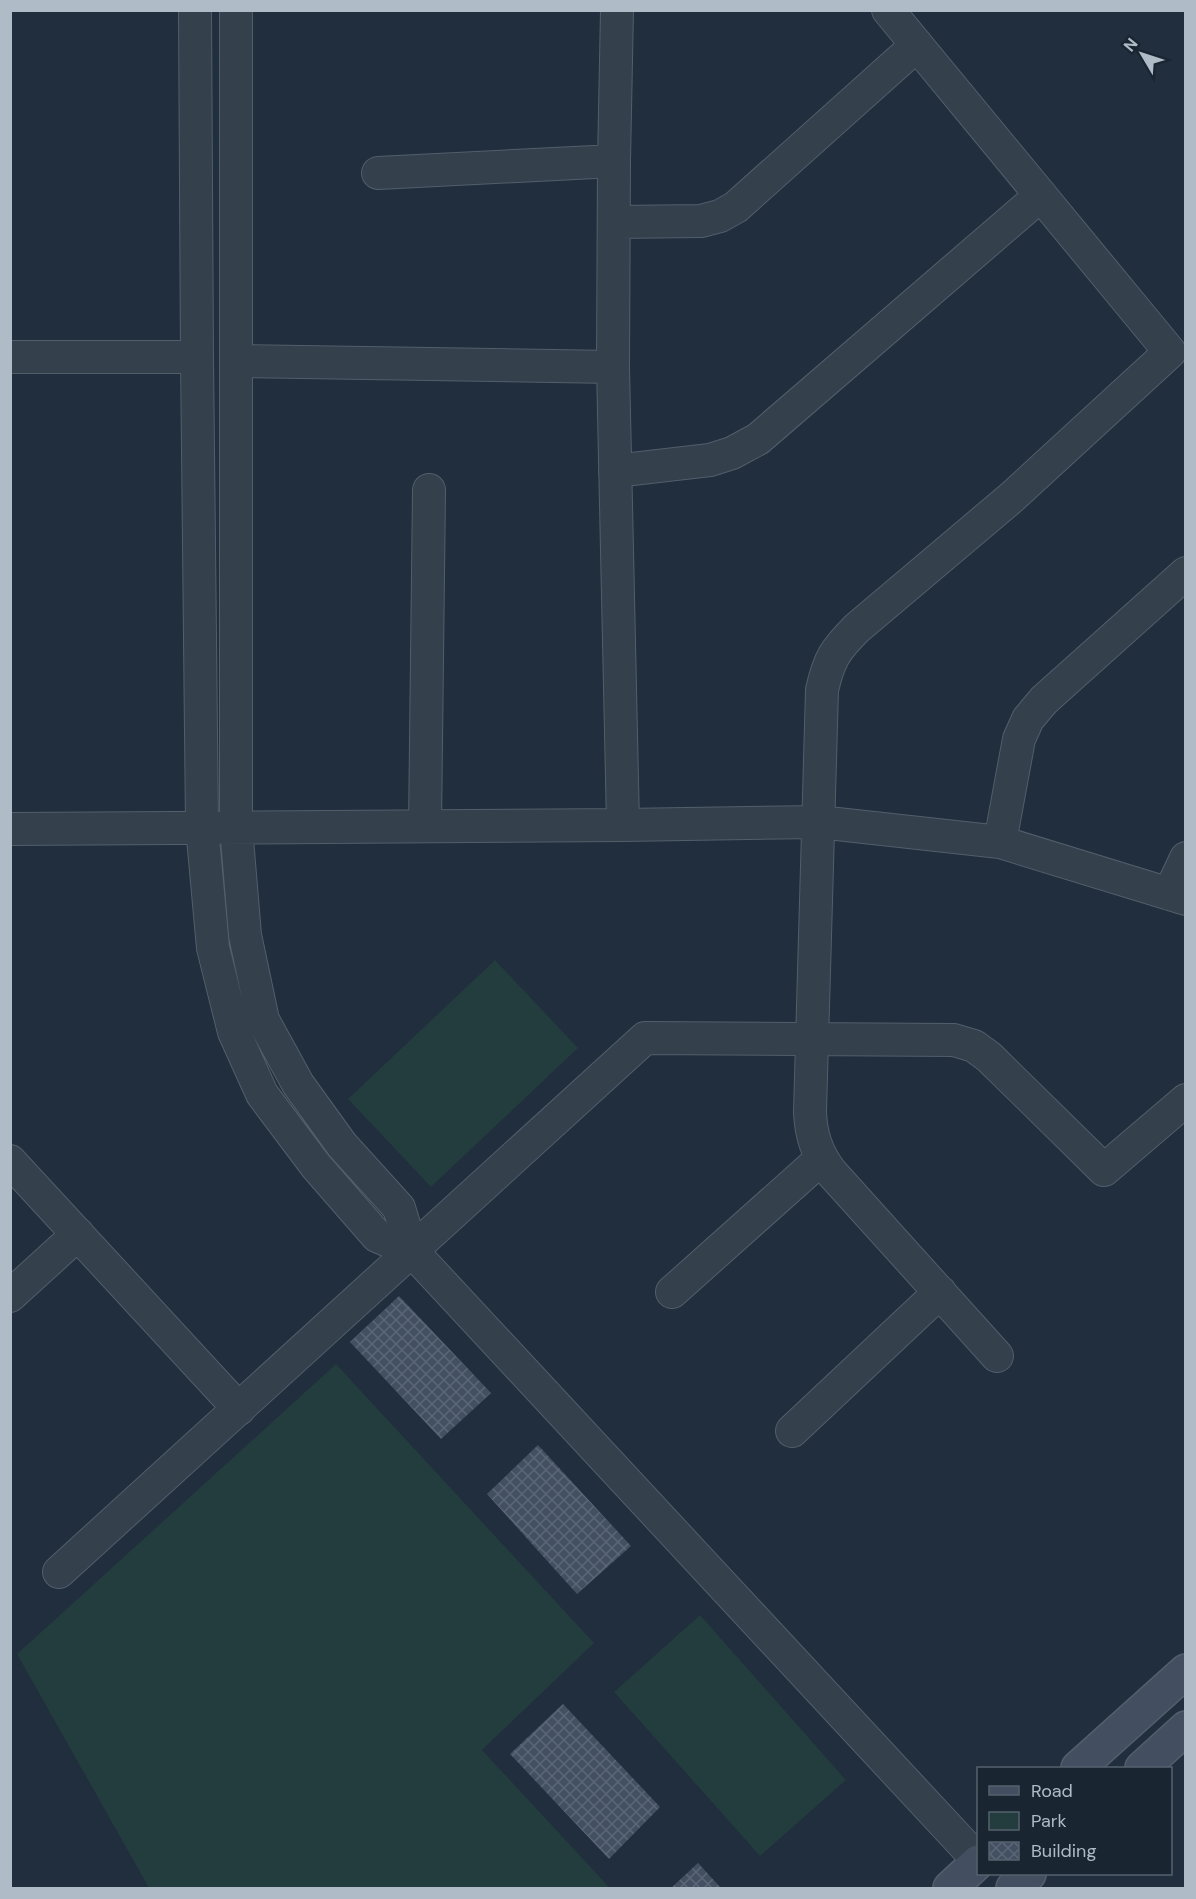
<svg xmlns="http://www.w3.org/2000/svg" width="1196" height="1899" font-family="'DM Sans',sans-serif">
  <style>
    .green { fill: #233c3e }
    .building { fill: url(#building-cross-hatch) }
    .lines { fill: none; stroke-linecap: round; stroke-linejoin: round }
    .minor-casing { stroke: #535e6b; stroke-width: 34 }
    .secondary-casing { stroke: #535e6b; stroke-width: 36 }
    .minor { stroke: #35404d; stroke-width: 32 }
    .secondary { stroke: #434f60; stroke-width: 33 }
  </style>
  <defs>
    <pattern id="building-cross-hatch" width="8" height="8" patternUnits="userSpaceOnUse" patternTransform="scale(1.5)"><rect width="8" height="8" fill="#425061"/><path d="M0 0l8 8M0 8l8-8" fill="none" stroke="#5b6776"/></pattern>
  </defs>
  <rect width="100%" height="100%" fill="#212e3d"/>
  <path class="green" d="M495,960l83,88 -147,139 -83,-88z
    M336,1364l258,279 -112,107 128,138h-461l-132,-234z
    M700,1615l146,165 -86,76 -146,-164z"/>
  <path class="building" d="M399,1296l92,97 -50,46 -91,-97z
    M538,1445l93,101 -54,48 -90,-100z
    M563,1704l97,103 -51,52 -99,-105z
    M698,1863l23,25h-50z"/>
  <g class="lines">
    <g class="minor-casing">
      <path id="minor" d="M195,10l2,347 5,470 11,121 21,84 28,62 54,72 61,70 35,15 566,609
        M236,10v817l9,108 18,85 35,64 44,61 57,63 13,43
        M617,10l-3,151 -1,206 10,458
        M888,10l282,342 -158,145 -155,131c-22,22 -28,31 -35,62l-12,422c1,24 7,41 21,60l166,184
        M378,173l236,-12
        M615,222l86,-1 19,-5 16,-9 181,-162
        M10,357h187
        M236,361l377,6
        M615,471l95,-11 22,-7 26,-14 283,-244
        M425,826l4,-336
        M10,829l613,-4 196,-3 181,20 186,57
        M1000,842l19,-103 9,-20 16,-19 142,-127
        M1169,894l17,-36
        M10,1161l229,248
        M672,1292l149,-133
        M10,1296l68,-62
        M792,1431l148,-139
        M59,1572l586,-534 309,2 20,6 15,11 115,113 82,-70"/>
    </g>
    <g class="secondary-casing">
      <path id="secondary" d="M1078,1768l108,-97
        M1142,1768l44,-40
        M950,1888l28,-26
        M1013,1888l16,-14"/>
    </g>
    <use href="#minor" class="minor"/>
    <use href="#secondary" class="secondary"/>
  </g>
  <rect width="1196" height="1899" fill="none" stroke="#b0bbc8" stroke-width="24"/>
  <rect x="977" y="1767" width="195" height="108" fill="#1a2532" stroke="#56616e" stroke-width="1.5"/>
  <rect x="989" y="1786" width="30" height="9" fill="#434f60" stroke="#56616e" stroke-width="1.5"/>
  <text x="1031" y="1797" font-size="18" fill="#b0bbc8">Road</text>
  <rect x="989" y="1812" width="30" height="18" fill="#233c3e" stroke="#56616e" stroke-width="1.5"/>
  <text x="1031" y="1827" font-size="18" fill="#b0bbc8">Park</text>
  <rect x="989" y="1842" width="30" height="18" fill="url(#building-cross-hatch)" stroke="#56616e" stroke-width="1.5"/>
  <text x="1031" y="1857" font-size="18" fill="#b0bbc8">Building</text>
  <g transform="translate(1142 54) rotate(309)" stroke="#1a2532" stroke-width="4.5" paint-order="stroke">
  <path d="M0-4.5L10 22L0 15L-10 22Z" fill="#b0bbc8"/>
  <text y="-9" font-size="16" font-weight="bold" text-anchor="middle" fill="#b0bbc8">N</text>
  </g>
</svg>
